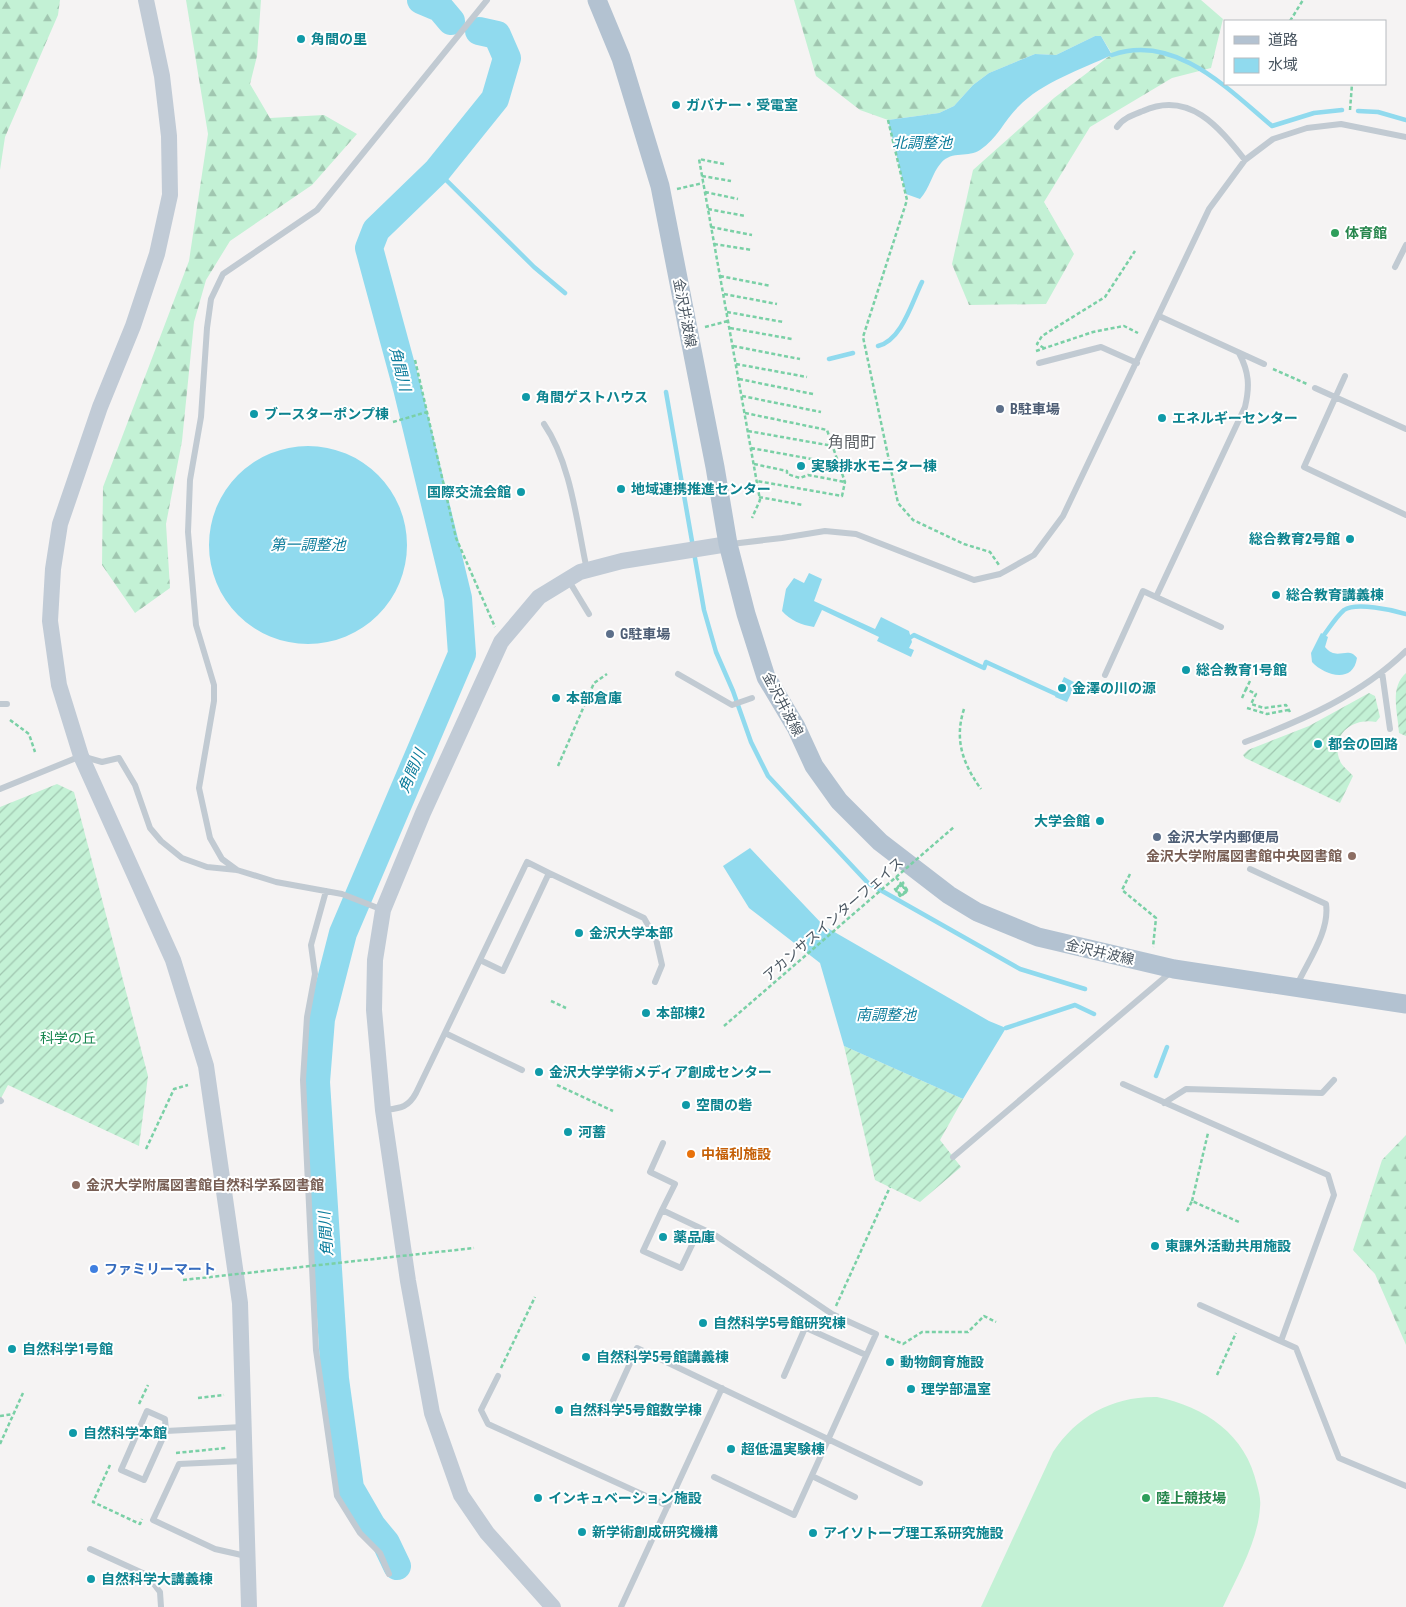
<svg xmlns="http://www.w3.org/2000/svg" width="1406" height="1607" font-family="'Roboto Condensed','Noto Sans JP',sans-serif">
  <style>
    .grass { fill: #c3f1d5 }
    .forest { fill: url(#forest-firs) }
    .garden { fill: url(#garden-furrows) }
    .water { fill: #90daee }
    .lines { fill: none; stroke-linecap: round; stroke-linejoin: round }
    .stream { stroke: #90daee; stroke-width: 4.5 }
    .river { stroke: #90daee; stroke-width: 28 }
    .path { stroke: #7ad0a6; stroke-width: 2.5; stroke-dasharray: 4 2.5; stroke-linecap: butt }
    .lane { stroke: #c1cad2; stroke-width: 6 }
    .secondary { stroke: #c1cbd6; stroke-width: 16 }
    .primary { stroke: #b3c2d1; stroke-width: 19 }
    .path-bridge { stroke: #7ad0a6; stroke-width: 2.5; stroke-dasharray: 4 2.5; stroke-linecap: butt }
    .culture-dot { fill: #0f9aa8; stroke: #fff; stroke-width: 2 }
    .leisure-dot { fill: #2e9e5b; stroke: #fff; stroke-width: 2 }
    .service-dot { fill: #5c6f8a; stroke: #fff; stroke-width: 2 }
    .education-dot { fill: #8d6e63; stroke: #fff; stroke-width: 2 }
    .food-dot { fill: #e8710a; stroke: #fff; stroke-width: 2 }
    .shop-dot { fill: #3f7fe0; stroke: #fff; stroke-width: 2 }
    .labels { text-anchor: middle; stroke-width: 4; stroke-linejoin: round; paint-order: stroke }
    .culture-label { font-size: 14px; font-weight: bold; fill: #0d838f; stroke: #fff; text-anchor: start }
    .leisure-label { font-size: 14px; font-weight: bold; fill: #27864d; stroke: #fff; text-anchor: start }
    .street-label { font-size: 14px; fill: #4a5661; stroke: #fff }
    .service-label { font-size: 14px; font-weight: bold; fill: #4e5e75; stroke: #fff; text-anchor: start }
    .education-label { font-size: 14px; font-weight: bold; fill: #785e54; stroke: #fff; text-anchor: end }
    .park-label { font-size: 14px; fill: #17864f; stroke: #fff }
    .food-label { font-size: 14px; font-weight: bold; fill: #c56008; stroke: #fff; text-anchor: start }
    .shop-label { font-size: 14px; font-weight: bold; fill: #366cbe; stroke: #fff; text-anchor: start }
    .water-label { font-size: 15px; font-style: italic; fill: #0c7c9b; stroke: #fff }
    .quarter-label { font-size: 16px; fill: #5f6368; stroke: #fff }
  </style>
  <defs>
    <pattern id="forest-firs" width="22" height="20" patternUnits="userSpaceOnUse" patternTransform="scale(1.25)"><rect width="22" height="20" fill="#c3f1d5"/><path d="M5 1l3.5 6h-7zM16 11l3.5 6h-7z" fill="#a0c6b0"/></pattern>
    <pattern id="garden-furrows" width="10" height="10" patternUnits="userSpaceOnUse" patternTransform="scale(1.25)"><rect width="10" height="10" fill="#c3f1d5"/><path d="M-1 1l2-2M0 10L10 0M9 11l2-2" fill="none" stroke="#a0c6b0"/></pattern>
  </defs>
  <rect width="100%" height="100%" fill="#f5f3f3"/>
  <path class="grass" d="M1157,1397c48,10 89,37 100,88 2,7 4,15 3,22 -2,35 -23,69 -37,100h-242l72,-155c24,-36 60,-56 104,-55z"/>
  <path class="forest" d="M0,0h60l-2,15 -53,122 -5,33z
    M186,0h75l-4,56 -7,28 20,34 54,-3 33,19 -45,51 -82,56 -24,39 -12,42 -12,119 -16,83 4,64 -35,25 -33,-48 1,-78 86,-226 19,-127z
    M794,0h407l22,19 -12,49 -39,10 -82,49 -46,75 30,52 -28,50 -77,1 -17,-41 21,-94 81,-72 58,-44 -11,-18h-6l-39,19 -21,-1 -46,19 -16,12 -19,21 -15,7 -51,7 -28,-10 -44,-34z
    M1406,1135v210l-31,-71 -22,-24 29,-90z"/>
  <path class="garden" d="M1406,673v63l-7,-3c-1,-20 -10,-45 7,-60z
    M1369,693l6,3 5,21 -4,5c-23,-5 -47,13 -36,39 2,5 9,10 13,15l-13,27 -95,-45 -2,-3 5,-5 61,-24z
    M57,784l17,8 74,284 -9,70 -131,-61 -8,15v-293z
    M844,1046l119,53 -23,41 21,27 -41,35 -45,-22z"/>
  <path class="water" d="M1095,36h6l11,19c-30,14 -70,27 -94,52 -14,14 -21,32 -38,43 -11,8 -28,0 -39,13 -9,10 -11,25 -21,36l-14,-5 -18,-74 51,-7 15,-7 19,-21 16,-12 46,-19 21,1z
    M209 545a99 99 0 1 1 198 0a99 99 0 1 1-198 0Z
    M809,573l13,6 -8,22 61,28 6,-12 28,14 3,11 -3,6 5,2 -3,7 -34,-16 2,-4 -57,-27 -8,17c-13,-2 -24,-7 -32,-16l4,-22 8,-11 10,5z
    M1321,633l7,4 -3,10c12,15 23,-2 32,11 -4,26 -32,18 -45,4l-1,-9z
    M1064,677l12,6 -9,19 -12,-5z
    M750,848l74,78 165,95 17,7 -43,71 -119,-53 -24,-83 -71,-55 -26,-42z"/>
  <g class="lines">
    <path class="stream" d="M1112,55c63,-22 116,34 160,71l42,-13 28,-3
      M1358,111l20,1 28,8
      M437,171l97,96 31,26
      M878,346c24,-6 34,-44 44,-64
      M829,359l24,-6
      M666,392l38,218 12,42 17,39 18,51 17,34 100,107 152,86 65,20
      M1324,635c6,-8 12,-18 20,-25 12,-8 49,0 62,4
      M911,637l3,-2 70,33 2,-6 70,32
      M1006,1028l69,-23 19,9
      M1156,1076l11,-29"/>
    <path class="river" d="M421,0l19,8 11,13
      M397,1566l-11,-23 -14,-17 -22,-38 -15,-109 -19,-297 5,-63 22,-86 119,-279 -4,-56 -51,-210 -38,-140 7,-18 61,-59 58,-72 12,-41 -10,-23 -18,-4"/>
    <path class="path" d="M1290,21l13,-21
      M1350,110l2,-26
      M888,120l19,80 -44,137 35,166 15,17 51,24 26,8 9,13
      M724,164l-25,-5 61,341 -8,18
      M702,176l29,5
      M677,189l26,-6
      M705,192l33,7
      M708,209l37,7
      M711,227l41,8
      M714,244l38,6
      M720,276l51,10
      M724,294l53,10
      M727,312l56,10
      M705,327l23,-6
      M730,328l62,11
      M733,346l67,13
      M1044,348l-7,-4 5,-8 63,-39 30,-46
      M1036,351l57,-19 31,-6 14,7
      M415,360l41,178 39,89
      M736,364l71,13
      M1273,369l34,15
      M739,379l74,15
      M742,396l79,16
      M745,413l82,17 18,52 -3,14 -85,-15
      M393,422l34,-10
      M748,431l85,15
      M751,448l88,16
      M754,464l33,7v3l13,4 8,-3 37,7
      M759,497l44,8
      M1250,681l-4,8 10,5 -5,10 13,4 22,-3 4,7
      M1242,698l4,-9
      M1247,708l20,6 21,-4
      M964,709c-10,31 -1,55 17,80
      M10,720l19,14 6,18
      M558,766l36,-83 13,-9
      M1130,874l-8,16 34,28 -3,29
      M902,885l4,6 -5,4 -5,-6 6,-4 5,6 -6,5 -5,-7 7,-5 5,7 -8,5 -5,-7 9,-7
      M551,1001l15,7
      M557,1085l56,26
      M146,1149l28,-60 14,-4
      M1192,1201l16,-68
      M1187,1211l5,-10 47,21
      M836,1306l54,-119
      M885,1336l18,8 19,-12h46l16,-16 12,6
      M501,1368l34,-71
      M1217,1375l19,-42
      M198,1398l26,-3
      M139,1404l9,-19
      M0,1416l13,-2
      M0,1444l23,-51
      M176,1453l50,-5
      M110,1465l-17,37 47,22 2,-5"/>
    <path class="lane" d="M1117,127c6,-9 16,-12 26,-16 46,-21 76,16 102,49
      M1395,267l11,-22
      M1159,316l105,48
      M1039,363l62,-16 36,16
      M1345,376l-41,91 102,48
      M1315,388l91,41
      M544,424c27,39 33,100 43,146
      M731,544l51,-6 43,-7 31,3 118,46 26,-6 34,-19 29,-39 146,-307 36,-49 28,-21 34,-11 34,-4 65,13
      M569,581l20,33
      M1221,627l-65,-30 89,-190c5,-21 4,-35 -6,-54
      M1382,672l8,57
      M678,674l54,31 20,-7
      M1105,675l38,-84 13,6
      M0,704h7
      M1245,742c58,-22 116,-47 161,-91
      M0,789l81,-33 21,6 17,-4 16,27 15,43 11,13 21,17 25,9 30,3 39,12 66,12 41,16
      M1250,869l76,35c4,27 -18,57 -29,81
      M237,870l-15,-11 -12,-21 -11,-50 15,-87v-16l-18,-60 -8,-93 2,-52 11,-63 6,-89 4,-29 12,-25 94,-64 170,-210
      M549,873l95,45 12,21 6,26 -7,17
      M326,891l-15,54 4,29 -8,43 -4,63 13,270 21,146 23,37 20,20 9,21
      M445,1033l77,37
      M1123,1084l205,91 6,20 -53,146
      M0,1100l1,1
      M1164,1103l22,-14 136,4 12,-13
      M384,1110c16,-2 24,-2 32,-17l111,-231 22,11 -46,98 -23,-11
      M663,1143l-13,29 25,12 -13,26 53,25 117,79 44,20 -82,181 -80,-38
      M953,1157l218,-185
      M662,1210l-19,41 38,17 19,-40
      M1200,1305l96,43 43,110 67,28
      M793,1322l73,33
      M498,1376l-17,34 7,14 180,82
      M784,1376l21,-48
      M611,1405l26,-57 283,135
      M166,1431l-1,-12 -18,-8 -26,59 23,10 22,-49 76,-4
      M243,1461l-64,3 -26,56 62,29 31,7
      M812,1476l43,21
      M90,1549l57,26 13,17 1,15
      M621,1607l101,-219"/>
    <path class="secondary" d="M146,0l16,76 7,60 1,59 -13,59 -24,72 -33,81 -40,117 -7,45 -3,52 9,64 22,71 92,204 33,106 34,237 9,304
      M553,1607l-66,-74 -26,-38 -29,-82 -24,-132 -25,-171 -9,-100 1,-50 8,-50 40,-97 78,-171 38,-45 41,-25 42,-11 106,-17"/>
    <path class="primary" d="M597,0l24,58 39,128 55,281 13,77 18,70 20,63 30,50 18,39 25,35 41,41 69,53 28,17 61,25 136,32 232,35"/>
    <path class="path-bridge" d="M896,877l6,8
      M724,1026l230,-199
      M183,1280l291,-32"/>
  </g>
  <g class="culture-dot">
    <circle cx="301" cy="39" r="5"/>
    <circle cx="676" cy="105" r="5"/>
    <circle cx="526" cy="397" r="5"/>
    <circle cx="254" cy="414" r="5"/>
    <circle cx="1162" cy="418" r="5"/>
    <circle cx="801" cy="466" r="5"/>
    <circle cx="621" cy="489" r="5"/>
    <circle cx="521" cy="492" r="5"/>
    <circle cx="1350" cy="539" r="5"/>
    <circle cx="1276" cy="595" r="5"/>
    <circle cx="1186" cy="670" r="5"/>
    <circle cx="1062" cy="688" r="5"/>
    <circle cx="556" cy="698" r="5"/>
    <circle cx="1318" cy="744" r="5"/>
    <circle cx="1100" cy="821" r="5"/>
    <circle cx="579" cy="933" r="5"/>
    <circle cx="646" cy="1013" r="5"/>
    <circle cx="539" cy="1072" r="5"/>
    <circle cx="686" cy="1105" r="5"/>
    <circle cx="568" cy="1132" r="5"/>
    <circle cx="663" cy="1237" r="5"/>
    <circle cx="1155" cy="1246" r="5"/>
    <circle cx="703" cy="1323" r="5"/>
    <circle cx="12" cy="1349" r="5"/>
    <circle cx="586" cy="1357" r="5"/>
    <circle cx="890" cy="1362" r="5"/>
    <circle cx="911" cy="1389" r="5"/>
    <circle cx="559" cy="1410" r="5"/>
    <circle cx="73" cy="1433" r="5"/>
    <circle cx="731" cy="1449" r="5"/>
    <circle cx="538" cy="1498" r="5"/>
    <circle cx="582" cy="1532" r="5"/>
    <circle cx="813" cy="1533" r="5"/>
    <circle cx="91" cy="1579" r="5"/>
  </g>
  <g class="leisure-dot">
    <circle cx="1335" cy="233" r="5"/>
    <circle cx="1146" cy="1498" r="5"/>
  </g>
  <g class="service-dot">
    <circle cx="1000" cy="409" r="5"/>
    <circle cx="610" cy="634" r="5"/>
    <circle cx="1157" cy="837" r="5"/>
  </g>
  <g class="education-dot">
    <circle cx="1352" cy="856" r="5"/>
    <circle cx="76" cy="1185" r="5"/>
  </g>
  <circle class="food-dot" cx="691" cy="1154" r="5"/>
  <circle class="shop-dot" cx="94" cy="1269" r="5"/>
  <g class="labels">
    <g class="culture-label">
      <text x="311" y="44">角間の里</text>
      <text x="686" y="110">ガバナー・受電室</text>
      <text x="536" y="402">角間ゲストハウス</text>
      <text x="264" y="419">ブースターポンプ棟</text>
      <text x="1172" y="423">エネルギーセンター</text>
      <text x="811" y="471">実験排水モニター棟</text>
      <text x="631" y="494">地域連携推進センター</text>
      <text x="511" y="497" text-anchor="end">国際交流会館</text>
      <text x="1340" y="544" text-anchor="end">総合教育2号館</text>
      <text x="1286" y="600">総合教育講義棟</text>
      <text x="1196" y="675">総合教育1号館</text>
      <text x="1072" y="693">金澤の川の源</text>
      <text x="566" y="703">本部倉庫</text>
      <text x="1328" y="749">都会の回路</text>
      <text x="1090" y="826" text-anchor="end">大学会館</text>
      <text x="589" y="938">金沢大学本部</text>
      <text x="656" y="1018">本部棟2</text>
      <text x="549" y="1077">金沢大学学術メディア創成センター</text>
      <text x="696" y="1110">空間の砦</text>
      <text x="578" y="1137">河蓄</text>
      <text x="673" y="1242">薬品庫</text>
      <text x="1165" y="1251">東課外活動共用施設</text>
      <text x="713" y="1328">自然科学5号館研究棟</text>
      <text x="22" y="1354">自然科学1号館</text>
      <text x="596" y="1362">自然科学5号館講義棟</text>
      <text x="900" y="1367">動物飼育施設</text>
      <text x="921" y="1394">理学部温室</text>
      <text x="569" y="1415">自然科学5号館数学棟</text>
      <text x="83" y="1438">自然科学本館</text>
      <text x="741" y="1454">超低温実験棟</text>
      <text x="548" y="1503">インキュベーション施設</text>
      <text x="592" y="1537">新学術創成研究機構</text>
      <text x="823" y="1538">アイソトープ理工系研究施設</text>
      <text x="101" y="1584">自然科学大講義棟</text>
    </g>
    <g class="leisure-label">
      <text x="1345" y="238">体育館</text>
      <text x="1156" y="1503">陸上競技場</text>
    </g>
    <g class="street-label">
      <text transform="translate(685 313) rotate(79)" y="5">金沢井波線</text>
      <text transform="translate(783 704) rotate(62)" y="5">金沢井波線</text>
      <text transform="translate(833 919) rotate(-41)" y="5">アカンサスインターフェイス</text>
      <text transform="translate(1100 952) rotate(13)" y="5">金沢井波線</text>
    </g>
    <g class="service-label">
      <text x="1010" y="414">B駐車場</text>
      <text x="620" y="639">G駐車場</text>
      <text x="1167" y="842">金沢大学内郵便局</text>
    </g>
    <g class="education-label">
      <text x="1342" y="861">金沢大学附属図書館中央図書館</text>
      <text x="86" y="1190" text-anchor="start">金沢大学附属図書館自然科学系図書館</text>
    </g>
    <g class="park-label">
      <text x="68" y="1043">科学の丘</text>
    </g>
    <g class="food-label">
      <text x="701" y="1159">中福利施設</text>
    </g>
    <g class="shop-label">
      <text x="104" y="1274">ファミリーマート</text>
    </g>
    <g class="water-label">
      <text x="922" y="148">北調整池</text>
      <text transform="translate(400 369) rotate(76)" y="5">角間川</text>
      <text x="308" y="550">第一調整池</text>
      <text transform="translate(412 771) rotate(-67)" y="5">角間川</text>
      <text x="886" y="1020">南調整池</text>
      <text transform="translate(326 1234) rotate(-94)" y="5">角間川</text>
    </g>
    <g class="quarter-label">
      <text x="852" y="448">角間町</text>
    </g>
  </g>
  <rect x="1224" y="20" width="162" height="65" fill="#ffffff" stroke="#b7bbc0"/>
  <rect x="1234" y="36" width="25" height="8" fill="#b3c2d1" stroke="#b7bbc0"/>
  <text x="1268" y="45" font-size="15" fill="#4a5661">道路</text>
  <rect x="1234" y="58" width="25" height="15" fill="#90daee" stroke="#b7bbc0"/>
  <text x="1268" y="70" font-size="15" fill="#4a5661">水域</text>
</svg>
